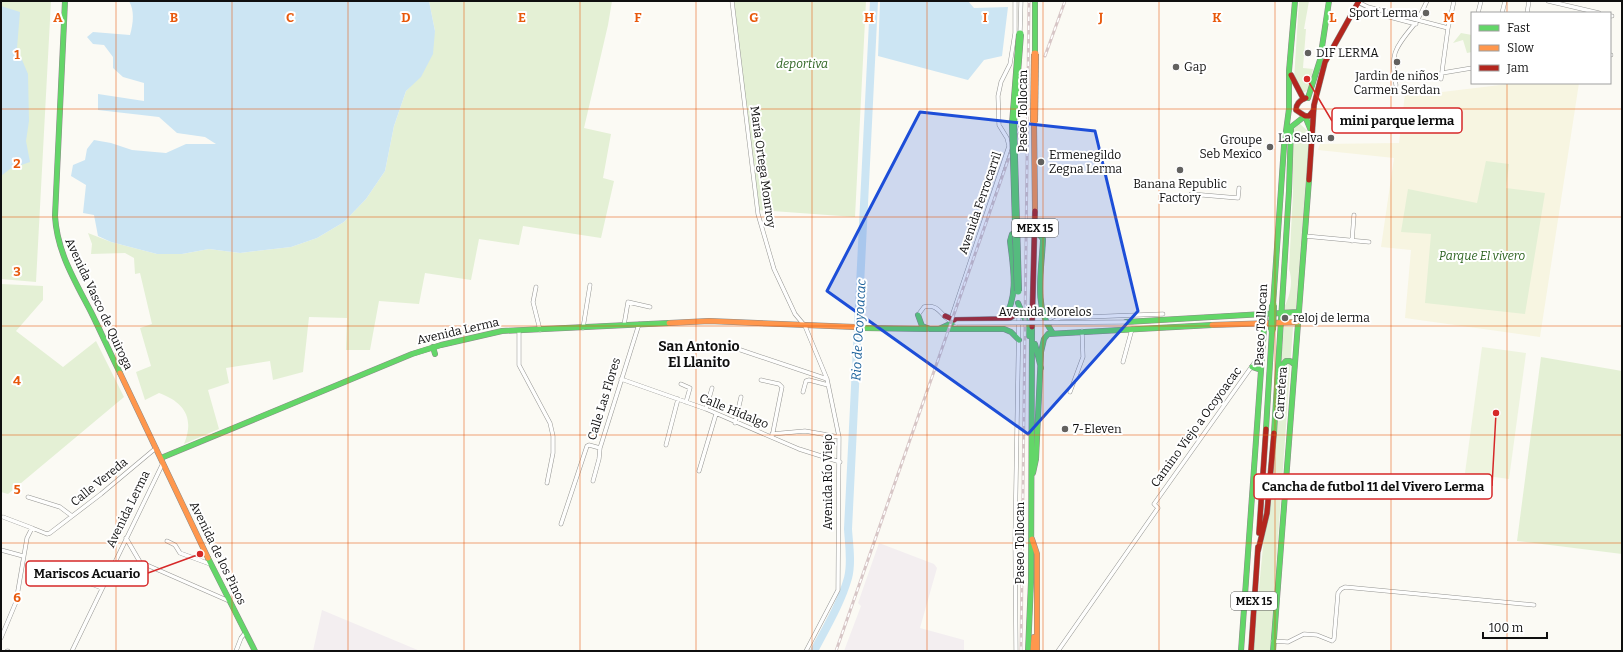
<svg xmlns="http://www.w3.org/2000/svg" width="1623" height="652" font-family="Bitter,serif">
  <style>
    .industrial { fill: #f3eef0 }
    .farmland { fill: #f7f5e1 }
    .green { fill: #e4f0d5 }
    .pitch { fill: #eef4df }
    .water { fill: #cce5f3 }
    .lines { fill: none; stroke-linecap: round; stroke-linejoin: round }
    .river { stroke: #cce5f3; stroke-width: 8 }
    .secondary-tunnel { stroke: #d8d7d2; stroke-width: 5; stroke-dasharray: 5 2.5; stroke-linecap: butt }
    .street-casing { stroke: #959592; stroke-width: 4.5 }
    .fast-casing { stroke: #8c8b89; stroke-width: 6 }
    .slow-casing { stroke: #8c8b89; stroke-width: 6 }
    .jam-casing { stroke: #8c8b89; stroke-width: 6 }
    .street { stroke: #fefefd; stroke-width: 3.5 }
    .fast { stroke: #63d668; stroke-width: 5 }
    .slow { stroke: #ff974d; stroke-width: 5 }
    .jam { stroke: #b3261e; stroke-width: 5 }
    .rail-casing { stroke: #d7c6c6; stroke-width: 3 }
    .rail { stroke: #fff; stroke-width: 1.5; stroke-dasharray: 4.5; stroke-linecap: butt }
    .street-bridge-casing { stroke: #959592; stroke-width: 4.5; stroke-linecap: butt }
    .fast-bridge-casing { stroke: #83827f; stroke-width: 8; stroke-linecap: butt }
    .slow-bridge-casing { stroke: #83827f; stroke-width: 8; stroke-linecap: butt }
    .street-bridge { stroke: #fefefd; stroke-width: 3.5 }
    .fast-bridge { stroke: #63d668; stroke-width: 7 }
    .slow-bridge { stroke: #ff974d; stroke-width: 7 }
    .marked { fill: #1d4ed8; fill-opacity: 0.2; stroke: #1d4ed8; stroke-width: 3; stroke-linejoin: round }
    .grid { fill: none; stroke: #e8590c; stroke-width: 1; stroke-opacity: 0.55 }
    .poi-dot { fill: #62615f; stroke: #fff; stroke-width: 1.5 }
    .labels { text-anchor: middle; stroke-width: 4; stroke-linejoin: round; paint-order: stroke }
    .shield { fill: #fff; stroke: #575757; stroke-width: 1 }
    .shield-label { font-size: 11px; font-weight: bold; fill: #0f0f0f }
    .poi-label { font-size: 12px; fill: #0f0f0f; stroke: #fff; text-anchor: start }
    .park-label { font-size: 12px; font-style: italic; fill: #2e6421; stroke: #fff }
    .street-label { font-size: 12px; fill: #0f0f0f; stroke: #fff }
    .water-label { font-size: 13px; font-style: italic; fill: #1d629b; stroke: #fff }
    .quarter-label { font-size: 14px; font-weight: bold; fill: #0f0f0f; stroke: #fff }
    .grid-label { font-size: 13px; text-anchor: middle; font-weight: bold; fill: #e8590c; stroke: #fff; stroke-width: 4; stroke-linejoin: round; paint-order: stroke }
    .leader { fill: none; stroke: #d62828; stroke-width: 1.5 }
    .callout-dot { fill: #d62828; stroke: #fff; stroke-width: 1.5 }
    .callout { fill: #fff; stroke: #d62828; stroke-width: 1.5 }
    .callout-label { font-size: 13px; text-anchor: middle; font-weight: bold; fill: #0f0f0f }
  </style>
  <rect width="100%" height="100%" fill="#fbfaf4"/>
  <path class="industrial" d="M879,543l55,21 3,4 -17,60 44,12v11h-120l17,-45 -3,-3z
    M322,610l98,41h-107z"/>
  <path class="farmland" d="M1517,83h62l-39,254 -135,-19 6,-68 -30,-3 13,-89 -76,-8 2,-6 79,-1 6,-49 37,-2z"/>
  <path class="green" d="M1,1h50l-15,281 -35,-3z
    M429,1h183l-4,24 -24,103 27,6 -8,44 11,3 -13,57 -78,-12 -4,19 -40,-6 -8,41 -46,-7 -6,31 -40,-3 -9,49h-24l1,-32 -38,-1 -6,55 -30,8 -3,-19 -44,7 3,15 -21,7 11,39 -35,15c11,-26 0,-42 -25,-51l-14,7 -9,-28 15,-6 -11,-38 12,-4 -12,-51 -5,1 -1,-16 -9,-5 -34,1 1,-10 -4,-11 23,9 46,12h25l27,-5 31,4 51,-6 26,-9 27,-16 22,-23 19,-28 9,-45 12,-35 16,-17 13,-43z
    M734,1h132l-11,216 -98,-7z
    M1299,1h10l-5,28h2l-3,39 10,1 -4,20 -4,3h-4l-7,-12z
    M1461,33l11,2v17l-5,1 -4,-13 -10,3z
    M1299,123l14,13 -15,177h-17c8,-13 13,-29 8,-44l4,-76 -1,-62z
    M1486,161l23,3 -3,24 39,5 -20,121 -100,-11 6,-69 -30,-2 7,-43 69,14z
    M1,284l42,2v14l-27,31 47,36 33,-26 28,56 -116,97 -7,-2z
    M1284,327h9l-23,324h-17z
    M1541,357l81,14v183l-105,-13z"/>
  <path class="pitch" d="M1482,347l44,6 -17,126 -44,-6z"/>
  <path class="water" d="M129,1h300l6,30 -2,23 -12,23 -15,14 -12,35 -9,45 -19,28 -22,23 -27,16 -26,9 -51,6 -31,-4 -27,5h-25l-46,-12 -13,-6 -4,-21 -11,-2 3,-28 -15,-9 2,-11 12,-5 2,-11 7,-9 17,3 21,7 34,3 20,-9h30l-11,-7 -28,-4 -18,-16 -61,-7v-16l46,7v-18l-21,-6 -10,-9v-11l-9,-12 -11,-1 -6,-7 6,-5 37,3c3,-11 5,-24 -1,-34z
    M880,1h88l6,7 34,-1 -6,49 -18,4 -16,20 -90,-24z
    M1,6l19,6 -3,36 11,26 1,47 -3,20 4,21 -20,7 -9,7z"/>
  <g class="lines">
    <path class="river" d="M814,651c12,-23 27,-48 34,-73 4,-15 1,-33 0,-49l26,-528"/>
    <path class="secondary-tunnel" d="M1018,232l19,1"/>
    <g class="street-casing">
      <path id="street" d="M732,1l26,213 16,55 21,45 10,12 22,53 12,58 -1,153 -32,61
        M1548,1l51,12
        M1358,2l10,5 80,21
        M1356,6l11,5 49,13
        M1478,13l3,-12
        M1502,13l3,-12
        M1527,13l2,-12
        M1610,16h2
        M1020,34l1,-33
        M1610,55h1
        M1442,73l30,-5
        M1441,79l7,-51 6,-27
        M1396,85c-6,-30 -2,-36 17,-59 6,-7 10,-17 14,-25
        M1191,194l47,4 1,-10
        M1305,236l64,6
        M1352,241l2,-26
        M536,287l-3,15 7,28
        M918,315l6,-8c17,-5 18,15 33,16
        M951,319l58,-173 -2,-8 -8,-13 -1,-29 3,-14 9,-18 5,-31v-32
        M1050,323l10,-5 103,-4
        M624,325l4,-23 22,5
        M583,328l7,-43
        M519,331v34l31,58 3,13v17l-6,30
        M723,344l104,35
        M1123,362l9,-33
        M621,379l85,30 93,40 41,13
        M761,380l18,4 3,3 -10,50
        M681,384l9,4 -4,14
        M803,392l3,-11 3,-1 19,5
        M1070,392l13,-35 -1,-26
        M706,409l6,-21
        M735,423l6,-26
        M772,434l33,-3 34,6
        M666,445l12,-46
        M699,471l17,-57
        M593,481l6,-22 1,-11 39,-124
        M28,497l32,10 12,9
        M3,517l29,11
        M561,524l26,-78 2,-1 11,3
        M126,538l14,24 89,39
        M167,541l8,4 5,8 30,11
        M1,550l22,6
        M62,573l40,15
        M1,638l15,-36 11,-64 5,-10 15,6 3,-1 51,-39 55,-46
        M1273,641l15,1 16,-8 13,1 15,6 2,-2 4,-46 3,-4 4,-2 189,18
        M7,651h1
        M72,651l91,-188
        M236,651l5,-13 4,-5
        M1016,651l-1,-112 4,-227
        M1058,651l100,-143 -4,-4 108,-152"/>
    </g>
    <g class="fast-casing">
      <path id="fast" d="M65,1l-10,215c2,36 20,65 36,96 10,20 19,41 29,61
        M1035,1v53
        M1308,98l12,-38 9,-59
        M1305,116l7,17
        M1038,233l5,6c-1,31 -10,66 9,93
        M1018,303l10,23 1,10
        M1273,305l11,-159 5,-37v-38l6,-70
        M918,315l4,11 8,3h74l7,3 8,8
        M1004,319c15,-23 9,-52 6,-78l2,-7 6,-2
        M1126,322l172,-10
        M863,328l64,1
        M939,329l13,-6
        M1035,344l6,24
        M433,347l2,7
        M1252,367l9,3
        M1279,369l7,-8h4l4,3
        M1266,429l6,-99
        M1274,433l15,-242 2,-64 14,-11
        M161,458l251,-104 29,-9 61,-14 167,-8
        M1033,473l3,-14 5,-107 3,-13 4,-5 164,-9
        M208,558l47,93
        M1028,651l3,-69 1,-255
        M1241,651l24,-337
        M1273,651l36,-471"/>
    </g>
    <g class="slow-casing">
      <path id="slow" d="M1034,122l1,89
        M669,323l40,-2 146,6
        M1212,325l86,-3
        M120,373l88,185
        M1032,539l5,15v97
        M1033,651l1,-14"/>
    </g>
    <g class="jam-casing">
      <path id="jam" d="M1291,75l12,23
        M1306,98c-6,2 -10,5 -10,12l9,6h4l4,-5
        M1309,180l5,-75 11,-43 34,-61
        M945,316l9,4 50,-1 6,-1 9,-6
        M1032,327l3,-116
        M1259,533l7,-104
        M1258,551l9,-38 7,-80
        M1251,651l7,-104"/>
    </g>
    <use href="#street" class="street"/>
    <use href="#fast" class="fast"/>
    <use href="#slow" class="slow"/>
    <use href="#jam" class="jam"/>
    <g class="rail-casing">
      <path id="rail" d="M1045,56l20,-55
        M836,651l185,-528
        M1021,651l8,-650"/>
    </g>
    <use href="#rail" class="rail"/>
    <g class="street-bridge-casing">
      <path id="street-bridge" d="M957,323l169,-1"/>
    </g>
    <g class="fast-bridge-casing">
      <path id="fast-bridge" d="M1018,291l-5,-167 7,-90
        M1272,330l1,-25"/>
    </g>
    <g class="slow-bridge-casing">
      <path id="slow-bridge" d="M1034,122l1,-68"/>
    </g>
    <use href="#street-bridge" class="street-bridge"/>
    <use href="#fast-bridge" class="fast-bridge"/>
    <use href="#slow-bridge" class="slow-bridge"/>
  </g>
  <path class="marked" d="M920,112l175,19 43,180 -110,123 -201,-143z"/>
  <path class="grid" d="M116,1v650M232,1v650M348,1v650M464,1v650M580,1v650M696,1v650M812,1v650M927,1v650M1043,1v650M1159,1v650M1275,1v650M1391,1v650M1507,1v12M1507,83v568M1,109h1621M1,217h1621M1,326h1621M1,435h1621M1,543h1621"/>
  <g class="poi-dot">
    <circle cx="1426" cy="13" r="4"/>
    <circle cx="1308" cy="53" r="4"/>
    <circle cx="1397" cy="62" r="4"/>
    <circle cx="1176" cy="67" r="4"/>
    <circle cx="1331" cy="138" r="4"/>
    <circle cx="1270" cy="147" r="4"/>
    <circle cx="1041" cy="162" r="4"/>
    <circle cx="1180" cy="170" r="4"/>
    <circle cx="1285" cy="318" r="4"/>
    <circle cx="1065" cy="429" r="4"/>
  </g>
  <g class="labels">
    <g class="shield">
      <rect x="1012" y="219" width="46" height="18" rx="3"/>
      <rect x="1231" y="592" width="46" height="18" rx="3"/>
    </g>
    <g class="shield-label">
      <text x="1035" y="232">MEX 15</text>
      <text x="1254" y="605">MEX 15</text>
    </g>
    <g class="poi-label">
      <text x="1418" y="17" text-anchor="end">Sport Lerma</text>
      <text x="1316" y="57">DIF LERMA</text>
      <text x="1184" y="71">Gap</text>
      <text x="1397" y="80" text-anchor="middle">Jardin de niños<tspan x="1397" dy="14">Carmen Serdan</tspan></text>
      <text x="1323" y="142" text-anchor="end">La Selva</text>
      <text x="1262" y="144" text-anchor="end">Groupe<tspan x="1262" dy="14">Seb Mexico</tspan></text>
      <text x="1049" y="159">Ermenegildo<tspan x="1049" dy="14">Zegna Lerma</tspan></text>
      <text x="1180" y="188" text-anchor="middle">Banana Republic<tspan x="1180" dy="14">Factory</tspan></text>
      <text x="1293" y="322">reloj de lerma</text>
      <text x="1073" y="433">7-Eleven</text>
    </g>
    <g class="park-label">
      <text x="802" y="68">deportiva</text>
      <text x="1482" y="260">Parque El vivero</text>
    </g>
    <g class="street-label">
      <text transform="translate(1023 111) rotate(-90)" y="4">Paseo Tollocan</text>
      <text transform="translate(763 167) rotate(82)" y="4">María Ortega Monrroy</text>
      <text transform="translate(980 203) rotate(-71)" y="4">Avenida Ferrocarril</text>
      <text transform="translate(99 304) rotate(65)" y="4">Avenida Vasco de Quiroga</text>
      <text x="1045" y="316">Avenida Morelos</text>
      <text transform="translate(1261 325) rotate(-87)" y="4">Paseo Tollocan</text>
      <text transform="translate(458 331) rotate(-13)" y="4">Avenida Lerma</text>
      <text transform="translate(1281 393) rotate(-86)" y="4">Carretera</text>
      <text transform="translate(604 399) rotate(-73)" y="4">Calle Las Flores</text>
      <text transform="translate(734 411) rotate(22)" y="4">Calle Hidalgo</text>
      <text transform="translate(1196 427) rotate(-54)" y="4">Camino Viejo a Ocoyoacac</text>
      <text transform="translate(99 482) rotate(-39)" y="4">Calle Vereda</text>
      <text transform="translate(828 482) rotate(-90)" y="4">Avenida Río Viejo</text>
      <text transform="translate(128 509) rotate(-64)" y="4">Avenida Lerma</text>
      <text transform="translate(1020 543) rotate(-90)" y="4">Paseo Tollocan</text>
      <text transform="translate(218 553) rotate(64)" y="4">Avenida de los Pinos</text>
    </g>
    <g class="water-label">
      <text transform="translate(858 330) rotate(-87)" y="5">Rio de Ocoyoacac</text>
    </g>
    <g class="quarter-label">
      <text x="699" y="351">San Antonio<tspan x="699" dy="16">El Llanito</tspan></text>
    </g>
  </g>
  <g class="grid-label">
    <text x="58" y="22">A</text>
    <text x="174" y="22">B</text>
    <text x="290" y="22">C</text>
    <text x="406" y="22">D</text>
    <text x="522" y="22">E</text>
    <text x="638" y="22">F</text>
    <text x="754" y="22">G</text>
    <text x="869" y="22">H</text>
    <text x="985" y="22">I</text>
    <text x="1101" y="22">J</text>
    <text x="1217" y="22">K</text>
    <text x="1333" y="22">L</text>
    <text x="1449" y="22">M</text>
    <text x="17" y="59">1</text>
    <text x="17" y="168">2</text>
    <text x="17" y="276">3</text>
    <text x="17" y="385">4</text>
    <text x="17" y="494">5</text>
    <text x="17" y="602">6</text>
  </g>
  <path class="leader" d="M1307 79L1332 121M1496 413L1492 486M200 554L148 573"/>
  <g class="callout-dot">
    <circle cx="1307" cy="79" r="4"/>
    <circle cx="1496" cy="413" r="4"/>
    <circle cx="200" cy="554" r="4"/>
  </g>
  <g class="callout">
    <rect x="1332" y="108" width="130" height="25" rx="4"/>
    <rect x="1254" y="474" width="238" height="25" rx="4"/>
    <rect x="26" y="561" width="122" height="25" rx="4"/>
  </g>
  <g class="callout-label">
    <text x="1397" y="125">mini parque lerma</text>
    <text x="1373" y="491">Cancha de futbol 11 del Vivero Lerma</text>
    <text x="87" y="578">Mariscos Acuario</text>
  </g>
  <rect width="1623" height="652" fill="none" stroke="#0f0f0f" stroke-width="4"/>
  <rect x="1471" y="12" width="140" height="72" fill="#ffffff" stroke="#9f9f9f"/>
  <rect x="1479" y="25" width="20" height="6" fill="#63d668" stroke="#9f9f9f"/>
  <text x="1507" y="32" font-size="12" fill="#0f0f0f">Fast</text>
  <rect x="1479" y="45" width="20" height="6" fill="#ff974d" stroke="#9f9f9f"/>
  <text x="1507" y="52" font-size="12" fill="#0f0f0f">Slow</text>
  <rect x="1479" y="65" width="20" height="6" fill="#b3261e" stroke="#9f9f9f"/>
  <text x="1507" y="72" font-size="12" fill="#0f0f0f">Jam</text>
  <path d="M1483 632v6h64v-6" fill="none" stroke="#0f0f0f" stroke-width="2"/>
  <text x="1489" y="632" font-size="12" fill="#0f0f0f" stroke="#ffffff" stroke-width="3" paint-order="stroke">100 m</text>
</svg>
